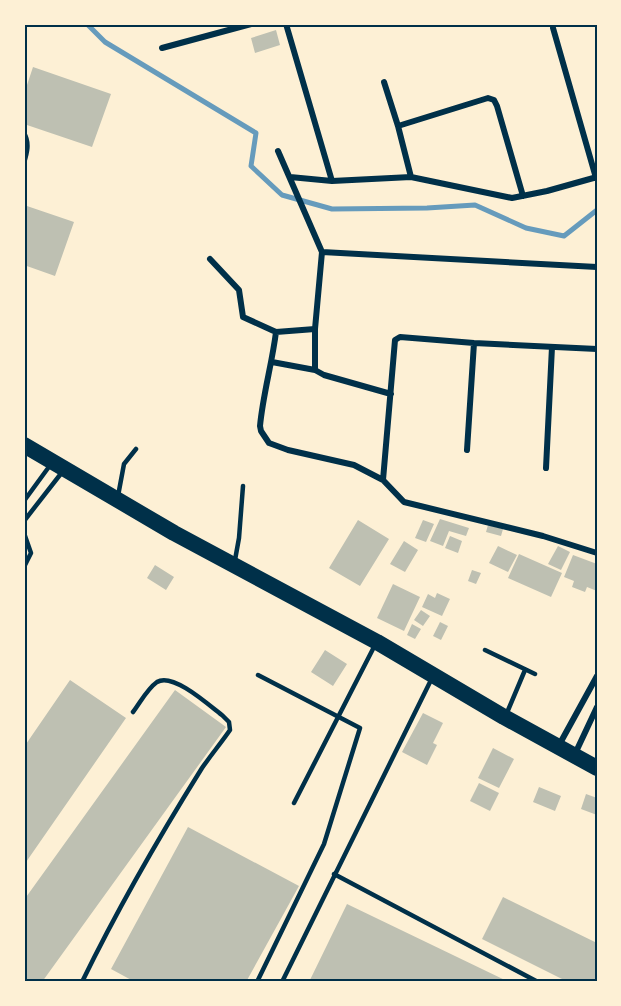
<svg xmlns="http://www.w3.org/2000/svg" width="621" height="1006" font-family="Roboto,sans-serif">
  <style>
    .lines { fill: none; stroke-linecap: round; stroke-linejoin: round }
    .stream { stroke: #669bbc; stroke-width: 5 }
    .building { fill: #bec0b2 }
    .service { stroke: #003049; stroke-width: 4.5 }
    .minor { stroke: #003049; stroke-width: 6 }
    .trunk { stroke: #003049; stroke-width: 16 }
    .neatline { fill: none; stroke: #003049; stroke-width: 2 }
  </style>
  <rect width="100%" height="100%" fill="#fdf0d5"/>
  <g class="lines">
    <path class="stream" d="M87,24l18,18 151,91 -5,33 31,29 50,14 95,-1 48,-3 51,23 38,8 33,-26"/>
  </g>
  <path class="building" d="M276,30l4,15 -25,8 -4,-15z
    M33,67l78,27 -19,53 -68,-23v-30z
    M24,205l50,17 -19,54 -31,-11z
    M440,519l29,9 -3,8 -17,-5 -6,15 -13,-5z
    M358,520l31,19 -29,47 -31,-18z
    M423,520l11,4 -8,18 -11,-4z
    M488,525l15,4 -2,7 -15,-4z
    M450,536l12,5 -4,12 -13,-5z
    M404,541l14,9 -13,22 -15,-8z
    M498,546l19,9 -9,17 -19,-9z
    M558,546l12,6 -9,18 -13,-6z
    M519,554l43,19 -11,24 -43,-19z
    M573,555l24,9v27l-10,-4 -2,5 -13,-5 2,-6 -10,-4z
    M155,565l19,12 -8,13 -19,-12z
    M472,570l9,3 -5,11 -8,-3z
    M393,584l27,13 -16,34 -27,-13z
    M437,593l13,6 -8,17 -20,-9 6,-13 7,4z
    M421,610l9,6 -7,10 -9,-6z
    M440,622l8,4 -7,14 -8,-4z
    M412,624l9,5 -6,10 -8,-4z
    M325,650l22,14 -14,22 -22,-14z
    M70,680l56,38 -102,147v-118z
    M175,690l51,37 -184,255h-18v-82z
    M423,713l20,10 -10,20 4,2 -10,20 -25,-13z
    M493,748l21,11 -15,29 -21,-10z
    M479,783l20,10 -9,18 -20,-10z
    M539,787l22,9 -6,15 -22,-9z
    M586,794l11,4v17l-16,-6z
    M188,827l111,59 -53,96h-111l-24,-13z
    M503,897l94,46v39h-29l-86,-43z
    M347,904l162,78h-200z"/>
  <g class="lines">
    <path class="service" d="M24,133c6,10 3,20 0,30
      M118,496l6,-32 12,-15
      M24,501l27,-37
      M24,521l39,-50
      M24,533l7,20 -7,14
      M235,560l4,-22 4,-52
      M485,650l50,24
      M506,715l19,-45
      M294,803l81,-158
      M334,874l204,108
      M82,982c36,-74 77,-145 120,-214 9,-13 19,-25 28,-38l-1,-8 -6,-6c-13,-10 -50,-44 -66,-34 -10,7 -17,21 -24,30
      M257,982l67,-138 36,-116 -102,-53
      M282,982l150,-304"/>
    <path class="minor" d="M286,24l46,157
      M553,28l43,150
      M162,48l89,-24
      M384,82l14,44
      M278,151l44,101 275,15
      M290,177l42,4 79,-4 101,21 35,-7 50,-14
      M411,177l-13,-51 90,-28 6,2 3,6 26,90
      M210,259l29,31 4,27 33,15c-4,32 -13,62 -16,94l1,5 8,12 19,7 66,15 29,15 21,22 139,34 54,17
      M276,332l39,-3 7,-77
      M272,362l43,8 9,5 67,19
      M315,370v-41
      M467,450l7,-107
      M546,468l6,-121
      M383,480l12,-140 5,-3 74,6 123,6
      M558,747l39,-71
      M574,756l23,-49"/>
    <path class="trunk" d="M24,445l150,88 203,109 127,75 93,51"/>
  </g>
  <rect width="621" height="1006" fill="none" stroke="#fdf0d5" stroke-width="51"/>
  <rect x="26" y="26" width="570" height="954" class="neatline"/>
</svg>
